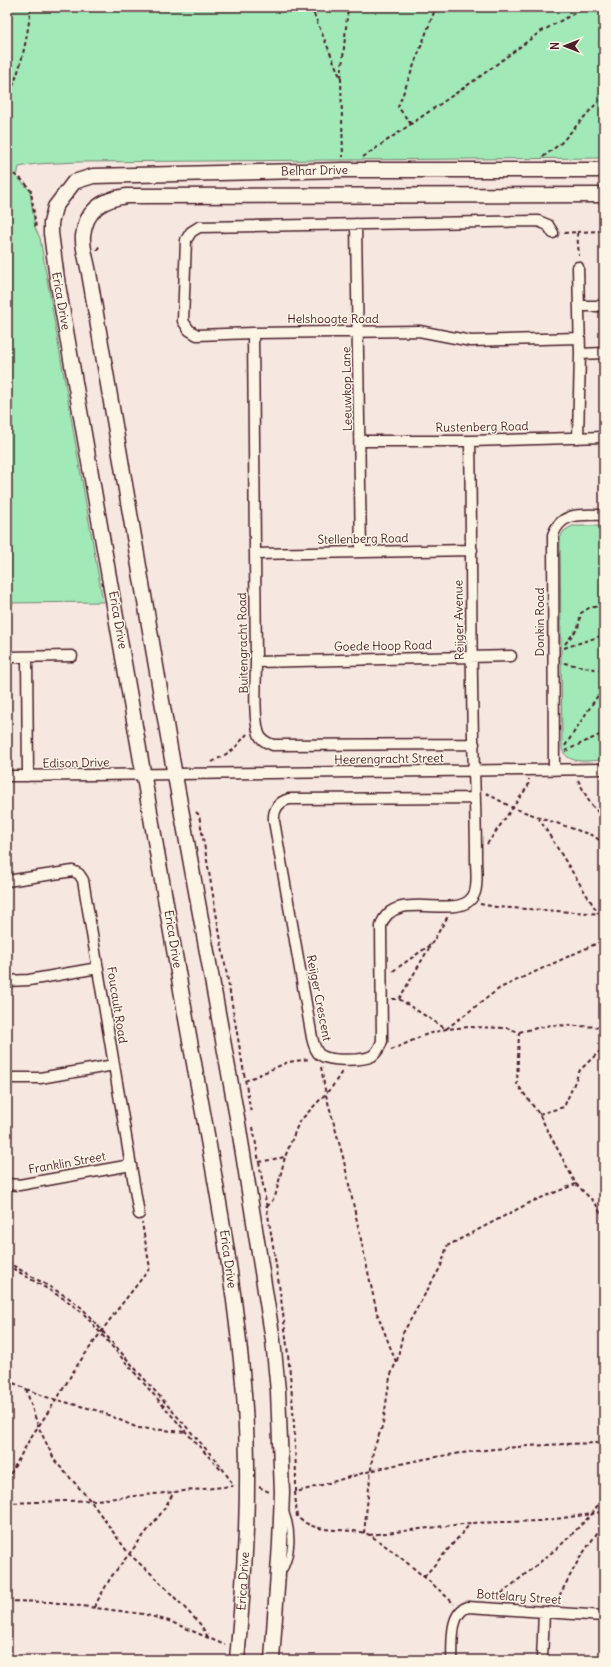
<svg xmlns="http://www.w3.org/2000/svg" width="611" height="1667" font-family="Delius,sans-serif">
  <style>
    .green { fill: #a1e9b7; stroke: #768471 }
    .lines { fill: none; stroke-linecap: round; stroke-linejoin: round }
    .lane-casing { stroke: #4a1f2b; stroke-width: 8 }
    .street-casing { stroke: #4a1f2b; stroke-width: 13 }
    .secondary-casing { stroke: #4a1f2b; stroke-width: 17 }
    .path { stroke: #4a1f2b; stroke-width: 2; stroke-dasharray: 4 3; stroke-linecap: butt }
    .lane { stroke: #fcf5e5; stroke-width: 5 }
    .street { stroke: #fcf5e5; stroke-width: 10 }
    .secondary { stroke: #fcf5e5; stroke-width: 14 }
    .labels { text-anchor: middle; stroke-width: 3; stroke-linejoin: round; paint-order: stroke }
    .street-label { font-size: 12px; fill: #4a1f2b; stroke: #fcf5e5 }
  </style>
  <rect width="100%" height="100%" fill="#f6e7e0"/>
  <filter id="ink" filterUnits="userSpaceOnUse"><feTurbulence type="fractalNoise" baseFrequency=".025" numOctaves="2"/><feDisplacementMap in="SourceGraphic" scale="8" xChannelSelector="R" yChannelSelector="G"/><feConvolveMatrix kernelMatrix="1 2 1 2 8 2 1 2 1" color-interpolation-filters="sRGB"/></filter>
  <g filter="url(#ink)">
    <path class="green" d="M7,7h597v151l-526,4 -42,2 -17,3 -2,10 13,14 5,37 5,10 63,364 -96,1z
      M572,526h32v234c-14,0 -36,6 -42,-11l-2,-211 4,-7z"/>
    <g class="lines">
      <g class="lane-casing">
        <path id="lane" d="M282,1573c11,-17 11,-42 4,-60"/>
      </g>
      <g class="street-casing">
        <path id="street" d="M356,224l5,328
          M553,233l-5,-8 -10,-4 -339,6 -8,5 -5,8 -3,81 6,9 8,5 56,-2 166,-2 52,10 108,-3
          M579,306h25
          M253,333l3,329c0,19 -3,55 3,72 2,6 8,9 14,11l201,-1
          M580,354l24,-1
          M578,438l2,-84 -2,-87
          M360,441h110l134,-4
          M470,441c2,110 0,220 4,330 1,29 2,58 2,88 0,10 2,23 -1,33 -11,34 -82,-8 -94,34l1,115c-2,6 -4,11 -10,15 -10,5 -46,6 -54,-3 -4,-6 -6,-14 -7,-21l-37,-211c-1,-11 4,-19 15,-22l186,-1
          M255,554l217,-4
          M7,657l65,-1
          M27,657l1,119
          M256,662l255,-6
          M554,770l-1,-235c8,-24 30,-20 51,-20
          M7,776l597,-7
          M7,881l66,-10 6,3 4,6 56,334
          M7,981l22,-1 69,-12
          M7,1078h33l74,-13
          M7,1184l12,1 112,-20
          M452,1660c1,-16 -3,-47 16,-53l136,9
          M542,1660l2,-48"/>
      </g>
      <g class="secondary-casing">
        <g id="secondary">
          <path id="s1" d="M237,1660c8,-89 14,-177 7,-266 -11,-141 -42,-278 -65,-416 -39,-234 -80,-467 -122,-699l-6,-46v-10l4,-16 19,-25 19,-6 250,-6h261"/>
          <path d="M272,1660l8,-116 2,-52 -4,-101 -5,-51 -35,-217 -68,-375 -81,-475c-2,-12 -7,-26 -6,-37 3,-27 20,-37 44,-40l477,-1"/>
        </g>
      </g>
      <path class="path" d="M311,7l30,72 2,78
        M594,7l10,8
        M341,78l7,-71
        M7,99c14,-28 20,-60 24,-92
        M411,124l-13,-17 38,-100
        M363,157l115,-79 62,-46 46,-25
        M543,157l18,-14 43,-48
        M7,173c10,0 19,10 24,18l5,37
        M577,232l27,-1
        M564,233l13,-1 2,24
        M97,250l3,-5
        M565,644l13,-16 3,-15 8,-5 11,-2 4,-6
        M564,648l40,-13
        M564,663l40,8
        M565,746l39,-60
        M565,751l39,-18
        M212,762l21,-12 14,-16
        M578,780l12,23 14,16
        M486,793l27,15 81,28 10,8
        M196,812l3,3 52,298
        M538,817l60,96
        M487,844l41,-58 1,-7
        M480,904l16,3 108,7
        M393,971l37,-26
        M392,999h7l47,30 54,-41 104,-48
        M399,999l49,-83
        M519,1032l-2,52 22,30 37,70 20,20 8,17
        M391,1050l34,-15 21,-6 23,-2 38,1 12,4 32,-7 53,2
        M321,1067l5,28 17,62 34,156 19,49 -6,15 -7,47 -10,27 -9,82
        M245,1081l43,-19 22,-3
        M539,1114l25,-7 16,-37 24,-23
        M253,1127c21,123 43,240 43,365 36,-9 72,-22 109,-29 65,-14 132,-19 199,-20
        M259,1162l26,-5 14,-35 33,-35 11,-17
        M267,1207l8,-10 10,-40
        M7,1262l62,36 13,10 138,157 14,21
        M7,1265l59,35 18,14 102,118 36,39
        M397,1361l6,-28 38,-67 6,-20 84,-44 45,-18
        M7,1380l19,9 12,37 17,35 35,39 39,54 27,24 45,47 8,14
        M26,1389l20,8 53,14 39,17 48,4
        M7,1480l24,-43 26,-38 19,-32 38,-53 36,-46 -8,-45
        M259,1487l10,5
        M295,1492l2,25c22,18 42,10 68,16 13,4 77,58 89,71
        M7,1503l89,-3 137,-14
        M369,1535l102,-12 69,-2 52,-7 12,-18
        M424,1577l46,-53
        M496,1598l65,-53 31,-31 12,-3
        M7,1601l43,1 93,12 26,7 56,24
        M556,1602l23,-43 25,-36
        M94,1607l17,-30 51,-65 12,-20"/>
      <use href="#lane" class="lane"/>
      <use href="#street" class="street"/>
      <use href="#secondary" class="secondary"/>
    </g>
  </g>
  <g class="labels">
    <g class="street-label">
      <text dy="4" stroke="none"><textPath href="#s1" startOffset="1743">Belhar Drive</textPath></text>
      <text transform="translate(61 301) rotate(80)" y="4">Erica Drive</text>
      <text x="333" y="323">Helshoogte Road</text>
      <text transform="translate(347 389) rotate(-91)" y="4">Leeuwkop Lane</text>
      <text transform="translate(482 427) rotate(-1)" y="4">Rustenberg Road</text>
      <text transform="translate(363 539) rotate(-1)" y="4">Stellenberg Road</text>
      <text transform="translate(118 620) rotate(80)" y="4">Erica Drive</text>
      <text transform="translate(459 620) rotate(-91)" y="4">Reijger Avenue</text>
      <text transform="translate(540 622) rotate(-90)" y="4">Donkin Road</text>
      <text transform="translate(243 643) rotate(-91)" y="4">Buitengracht Road</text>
      <text transform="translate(383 646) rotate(-1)" y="4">Goede Hoop Road</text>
      <text transform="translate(389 759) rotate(-1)" y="4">Heerengracht Street</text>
      <text transform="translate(76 763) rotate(-1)" y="4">Edison Drive</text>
      <text transform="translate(173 939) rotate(81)" y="4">Erica Drive</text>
      <text transform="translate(319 998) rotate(79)" y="4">Reijger Crescent</text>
      <text transform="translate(117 1005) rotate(81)" y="4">Foucault Road</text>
      <text transform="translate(67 1163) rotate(-10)" y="4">Franklin Street</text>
      <text transform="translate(228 1259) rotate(82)" y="4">Erica Drive</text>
      <text dy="4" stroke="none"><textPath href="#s1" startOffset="79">Erica Drive</textPath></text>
      <text transform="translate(519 1597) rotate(4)" y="4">Bottelary Street</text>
    </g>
  </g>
  <rect width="611" height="1667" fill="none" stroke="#fcf5e5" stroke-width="24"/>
  <rect x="12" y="12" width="587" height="1643" fill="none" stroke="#4a1f2b" stroke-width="1.5" filter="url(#ink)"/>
  <g transform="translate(565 46) rotate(270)" stroke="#fcf5e5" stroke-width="3" paint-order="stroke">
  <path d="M0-3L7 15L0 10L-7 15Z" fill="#4a1f2b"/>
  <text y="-6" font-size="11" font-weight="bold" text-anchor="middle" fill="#4a1f2b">N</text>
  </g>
</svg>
